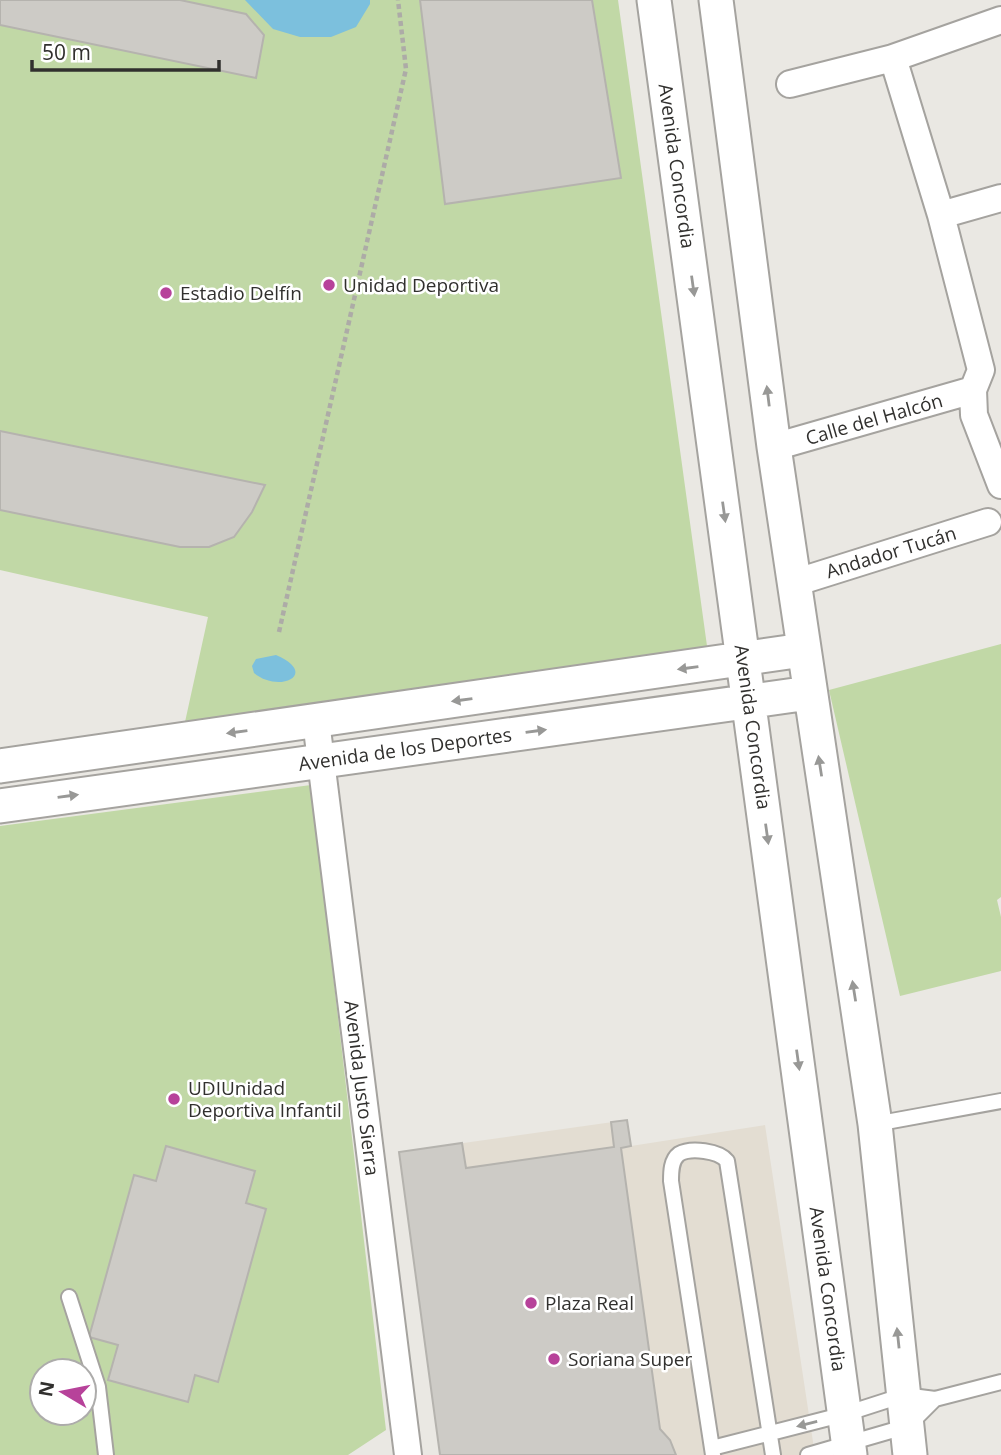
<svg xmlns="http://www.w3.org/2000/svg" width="1001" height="1455" font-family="'Open Sans',sans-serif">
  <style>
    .built { fill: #e3ddd2 }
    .green { fill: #c1d8a6; fill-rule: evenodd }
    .water { fill: #7cc0dd }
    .building { fill: #cdcbc6; stroke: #b5b3ae; stroke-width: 2 }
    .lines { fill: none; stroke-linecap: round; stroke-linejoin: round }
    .service-casing { stroke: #a5a39f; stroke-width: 18 }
    .minor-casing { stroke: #a5a39f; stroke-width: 30 }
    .tertiary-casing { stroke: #a5a39f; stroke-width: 37 }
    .path { stroke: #adaba7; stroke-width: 4.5; stroke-dasharray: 5 3.5; stroke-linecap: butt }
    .service { stroke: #fff; stroke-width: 14 }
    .minor { stroke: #fff; stroke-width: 26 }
    .tertiary { stroke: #fff; stroke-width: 33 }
    .oneway { fill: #989896 }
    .poi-dot { fill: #b7429a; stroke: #fff; stroke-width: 2.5 }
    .labels { text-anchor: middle; stroke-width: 5; stroke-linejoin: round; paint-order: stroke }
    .street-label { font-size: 19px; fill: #31302e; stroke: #fff }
    .poi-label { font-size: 19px; fill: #31302e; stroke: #fff; text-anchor: start }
  </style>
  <rect width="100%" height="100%" fill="#eae8e3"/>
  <path class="built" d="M627,1120l4,26 134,-21 50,330h-375l-41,-303z"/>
  <path class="green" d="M0,0h618l89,646 -522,76 23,-105 -208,-47z
    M1001,644v253l-4,3 4,17v54l-101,25 -71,-306z
    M311,785l75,645 -38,25h-348v-629zM42,1371h42v42h-42z"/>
  <path class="water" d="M245,0h125v4l-14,23 -25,10h-31l-27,-8z
    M276,655c44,19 3,39 -22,18l-2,-7 4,-7z"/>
  <path class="building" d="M0,0h180l66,14 18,21 -8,43 -256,-53z
    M420,0h172l29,178 -176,26z
    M0,431l265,54 -13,27 -18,25 -25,10h-29l-180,-37z
    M627,1120l4,26 -10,2 39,281 10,11 6,15h-236l-41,-303 63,-9 4,25 148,-21 -3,-25z
    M166,1146l89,25 -9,32 20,6 -48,173 -23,-7 -7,27 -80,-22 10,-35 -29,-8 45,-162 22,6z"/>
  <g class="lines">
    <g class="service-casing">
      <path id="service" d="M875,1124l126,-23
        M69,1297l29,90 8,68
        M712,1448l133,-34 59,-19 31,4 66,-17
        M713,1455l-42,-274c0,-9 0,-21 8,-27 12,-7 40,-3 48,7l46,294
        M808,1455l100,-29 27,-27"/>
    </g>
    <g class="minor-casing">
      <path id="minor" d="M893,58l48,157 40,155 -8,20 1,25 27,70
        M790,84l103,-26 108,-38
        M941,215l60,-17
        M774,447l199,-57
        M794,583l194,-61
        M316,721l92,734"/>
    </g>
    <g class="tertiary-casing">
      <path id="tertiary" d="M654,0l196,1455
        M716,0l58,447 101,677 35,331
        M0,766l803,-116
        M0,806l809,-113"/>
    </g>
    <path class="path" d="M279,632l127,-563 -8,-69"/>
    <use href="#service" class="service"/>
    <use href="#minor" class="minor"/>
    <use href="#tertiary" class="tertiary"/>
  </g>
  <defs><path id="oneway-solid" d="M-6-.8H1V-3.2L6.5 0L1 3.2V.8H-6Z" transform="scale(1.75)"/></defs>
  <g class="oneway">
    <use href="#oneway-solid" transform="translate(693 286) rotate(82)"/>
    <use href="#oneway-solid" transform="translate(768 396) rotate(-97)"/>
    <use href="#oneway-solid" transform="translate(724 512) rotate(82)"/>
    <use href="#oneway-solid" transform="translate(688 668) rotate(172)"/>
    <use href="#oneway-solid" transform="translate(462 700) rotate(172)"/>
    <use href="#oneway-solid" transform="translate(536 731) rotate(-8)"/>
    <use href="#oneway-solid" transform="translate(237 732) rotate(172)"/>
    <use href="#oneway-solid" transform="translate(820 766) rotate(-99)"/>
    <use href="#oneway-solid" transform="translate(68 796) rotate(-8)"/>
    <use href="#oneway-solid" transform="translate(767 834) rotate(82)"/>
    <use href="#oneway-solid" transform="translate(854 991) rotate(-99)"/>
    <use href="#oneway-solid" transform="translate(798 1060) rotate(82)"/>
    <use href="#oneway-solid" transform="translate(898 1338) rotate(-96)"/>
    <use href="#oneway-solid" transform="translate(807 1424) rotate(166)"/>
  </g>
  <g class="poi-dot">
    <circle cx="329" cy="285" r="7"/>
    <circle cx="166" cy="293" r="7"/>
    <circle cx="174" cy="1099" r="7"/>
    <circle cx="531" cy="1303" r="7"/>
    <circle cx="554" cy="1359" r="7"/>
  </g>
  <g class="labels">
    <g class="street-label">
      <text transform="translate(677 166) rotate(82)" y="7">Avenida Concordia</text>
      <text transform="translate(874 419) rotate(-16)" y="7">Calle del Halcón</text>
      <text transform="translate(891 552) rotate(-17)" y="7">Andador Tucán</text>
      <text transform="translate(753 727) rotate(82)" y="7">Avenida Concordia</text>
      <text transform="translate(405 749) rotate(-8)" y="7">Avenida de los Deportes</text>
      <text transform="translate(362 1088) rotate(83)" y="7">Avenida Justo Sierra</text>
      <text transform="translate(828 1289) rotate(82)" y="7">Avenida Concordia</text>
    </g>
    <g class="poi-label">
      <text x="343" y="292">Unidad Deportiva</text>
      <text x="180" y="300">Estadio Delfín</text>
      <text x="188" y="1095">UDIUnidad<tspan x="188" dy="22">Deportiva Infantil</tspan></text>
      <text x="545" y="1310">Plaza Real</text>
      <text x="568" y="1366">Soriana Super</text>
    </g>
  </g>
  <g transform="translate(63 1392) rotate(280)"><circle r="33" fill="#ffffff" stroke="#adacab" stroke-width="2"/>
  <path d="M0-5L12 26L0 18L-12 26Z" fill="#b7429a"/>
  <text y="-10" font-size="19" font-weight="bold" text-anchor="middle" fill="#31302e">N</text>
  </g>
  <path d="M32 60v10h187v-10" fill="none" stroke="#31302e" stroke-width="3.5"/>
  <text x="42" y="60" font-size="21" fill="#31302e" stroke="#ffffff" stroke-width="5" paint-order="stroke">50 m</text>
</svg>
